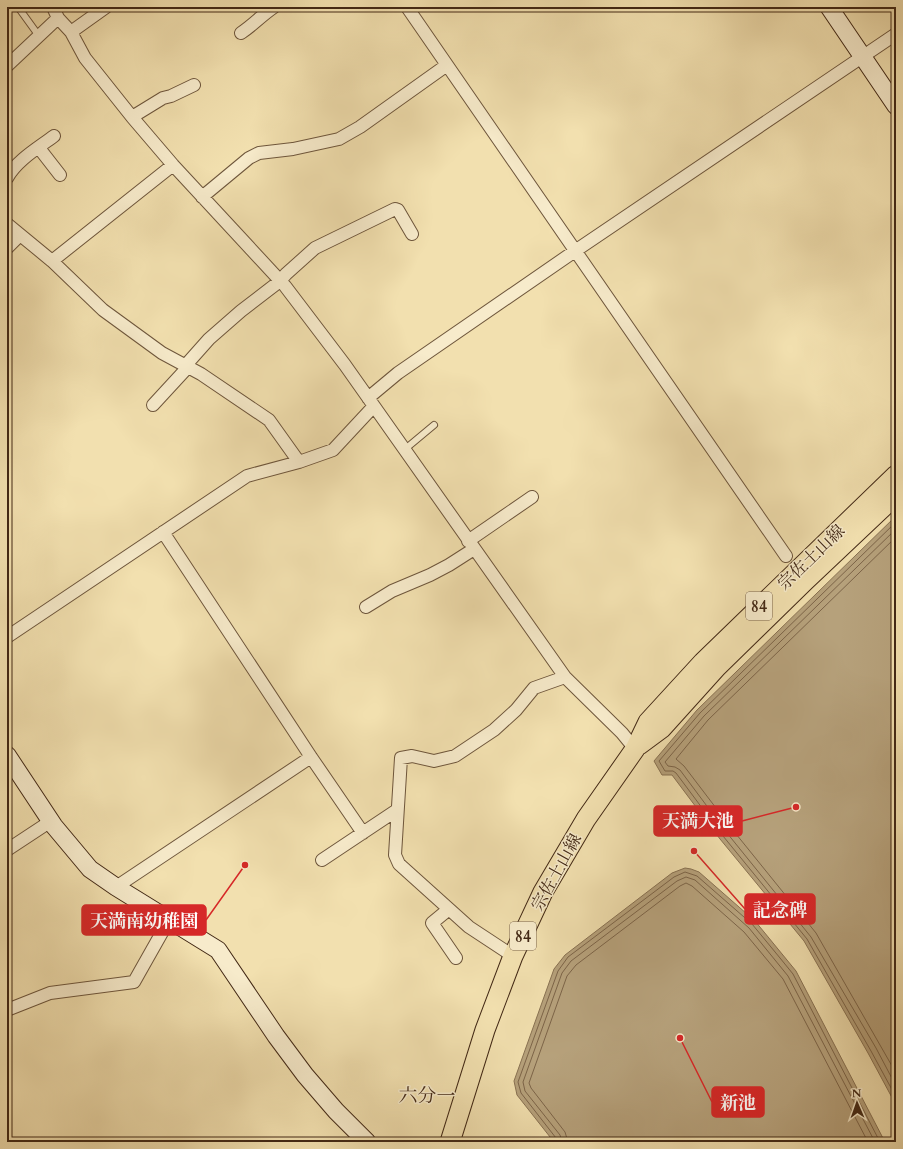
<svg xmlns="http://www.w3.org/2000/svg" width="903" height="1149" font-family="Cardo,'Noto Serif JP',serif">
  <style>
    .water { fill: #b6a17b; stroke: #887152 }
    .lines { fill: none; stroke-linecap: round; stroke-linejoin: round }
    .shore { stroke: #7c6448; stroke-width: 1 }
    .lane-casing { stroke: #6e563c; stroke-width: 8 }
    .street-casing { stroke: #6e563c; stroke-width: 14 }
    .secondary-casing { stroke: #422815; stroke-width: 19 }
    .primary-casing { stroke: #422815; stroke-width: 21 }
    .lane { stroke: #f7ebcb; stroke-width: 6 }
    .street { stroke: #f7ebcb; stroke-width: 12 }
    .secondary { stroke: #f7ebcb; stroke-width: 17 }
    .primary { stroke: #f2e0af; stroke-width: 19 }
    .labels { text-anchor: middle; stroke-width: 3; stroke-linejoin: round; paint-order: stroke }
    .shield { fill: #f7ebcb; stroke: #78624c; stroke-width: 1 }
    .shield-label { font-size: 16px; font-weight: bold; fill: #422815 }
    .street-label { font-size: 17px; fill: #422815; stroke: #f7ebcb }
    .quarter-label { font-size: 19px; fill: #422815; stroke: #f7ebcb }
    .leader { fill: none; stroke: #d62828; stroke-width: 1.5 }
    .callout-dot { fill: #d62828; stroke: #f7ebcb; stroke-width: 1.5 }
    .callout { fill: #d62828; stroke: #d62828; stroke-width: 1.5 }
    .callout-label { font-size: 18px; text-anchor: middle; font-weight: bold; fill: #fff }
  </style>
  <rect width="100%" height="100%" fill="#f2e0af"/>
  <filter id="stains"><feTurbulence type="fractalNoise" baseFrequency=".005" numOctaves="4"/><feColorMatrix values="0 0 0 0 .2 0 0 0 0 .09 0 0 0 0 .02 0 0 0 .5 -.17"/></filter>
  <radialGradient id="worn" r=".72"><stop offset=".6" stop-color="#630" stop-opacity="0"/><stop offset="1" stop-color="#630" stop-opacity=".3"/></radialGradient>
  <path class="water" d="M896,516v589l-28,-52 -64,-112 -84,-102 -48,-64h-10l-8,-14 43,-51z
    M685,868l6,1 8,3 56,49 41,50 89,171h-331l-37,-47 -3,-14 40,-112 11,-14 107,-82z"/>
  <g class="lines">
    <path class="shore" d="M896,522l-196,191 -41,48 6,10h8l3,2 47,63 84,103 64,112 25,46
      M896,529l-192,187 -39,46 3,4 7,1 5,3 47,63 84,104 65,111 20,38
      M896,537l-188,183 -32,39 8,7 48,63 84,104 80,140
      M557,1142l-1,-4 -35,-45 -3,-11 40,-111 10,-14 106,-80 11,-5 12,4 55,48 28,34 13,16 87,168
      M562,1142l-2,-7 -35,-44 -2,-9 39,-109 9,-12 106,-80 9,-4 9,3 54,48 39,48 87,166
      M568,1142l-3,-10 -34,-44 -2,-5 38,-107 9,-11 104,-79 6,-3 6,3 52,46 39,47 85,163"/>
    <g class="lane-casing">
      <path id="lane" d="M18,7l21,29
        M404,450l30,-25"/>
    </g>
    <g class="street-casing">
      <path id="street" d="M53,7l5,11 13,14 14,26 47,59 41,48 112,121 60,79 220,312 57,56 13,16
        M407,7l379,549
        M71,32l35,-25
        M241,33c12,-8 21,-18 33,-26
        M7,66l51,-48
        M132,117l31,-19 8,-2 23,-11
        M39,148l21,27
        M7,178c10,-18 31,-30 47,-42
        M202,197l47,-39 10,-5 34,-4 46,-10 21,-12 87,-62
        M7,224l45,37 51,49 59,43 39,21 68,46 30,42
        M7,248l13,-13
        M52,261l121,-96
        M185,366l24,-27 32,-28 39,-30 6,-7 29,-26 80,-39 3,1 14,24
        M368,398l30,-25 177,-122 321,-217
        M153,405l35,-38
        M163,532l148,225 52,76
        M468,541l64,-44
        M366,607l26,-16 38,-16 19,-10 25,-16
        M7,637l240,-161 52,-14 34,-12 40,-43
        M7,850l44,-29
        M322,860l75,-50
        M116,887l195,-130
        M449,909l-17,14 24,35
        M513,956l-44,-29 -70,-63 -4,-9 6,-97 11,-2 22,5 21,-5 39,-26 22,-20 18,-22 31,-11
        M7,1010l43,-17 84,-11 35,-62"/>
    </g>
    <g class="secondary-casing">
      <path id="secondary" d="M829,7l67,99
        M7,755l47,71 36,43 26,18 102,63 58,86 29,39 31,36 31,31"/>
    </g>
    <g class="primary-casing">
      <path id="primary" d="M639,745l23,-17 55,-61 88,-86 91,-86
        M450,1142l35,-112 28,-74 30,-64 43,-73 49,-70 13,-27 55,-60 193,-187"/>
    </g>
    <use href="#lane" class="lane"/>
    <use href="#street" class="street"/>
    <use href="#secondary" class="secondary"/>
    <use href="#primary" class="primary"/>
  </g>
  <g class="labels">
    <g class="shield">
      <rect x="746" y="592" width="26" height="28" rx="3"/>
      <rect x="510" y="922" width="26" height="28" rx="3"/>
    </g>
    <g class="shield-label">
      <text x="759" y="612">84</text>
      <text x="523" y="942">84</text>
    </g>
    <g class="street-label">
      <text transform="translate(811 557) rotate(-44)" y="6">宗佐土山線</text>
      <text transform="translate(556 872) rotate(-61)" y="6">宗佐土山線</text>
    </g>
    <g class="quarter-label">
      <text x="427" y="1102">六分一</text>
    </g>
  </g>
  <path class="leader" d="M796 807L742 821M694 851L745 909M245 865L206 920M680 1038L712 1102"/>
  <g class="callout-dot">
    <circle cx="796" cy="807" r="4"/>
    <circle cx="694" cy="851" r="4"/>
    <circle cx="245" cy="865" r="4"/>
    <circle cx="680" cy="1038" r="4"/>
  </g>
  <g class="callout">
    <rect x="654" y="806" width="88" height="30" rx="4"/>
    <rect x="745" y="894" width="70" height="30" rx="4"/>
    <rect x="82" y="905" width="124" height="30" rx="4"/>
    <rect x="712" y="1087" width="52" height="30" rx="4"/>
  </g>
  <g class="callout-label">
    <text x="698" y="827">天満大池</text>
    <text x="780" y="916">記念碑</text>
    <text x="144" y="927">天満南幼稚園</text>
    <text x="738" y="1109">新池</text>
  </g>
  <rect width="903" height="1149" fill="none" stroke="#f2e0af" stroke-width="24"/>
  <rect x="8" y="8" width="887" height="1133" fill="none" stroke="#422815" stroke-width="2"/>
  <rect x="12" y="12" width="879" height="1125" fill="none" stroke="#422815"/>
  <g transform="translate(857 1103) rotate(358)" stroke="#f7ebcb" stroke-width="3" paint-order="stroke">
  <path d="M0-3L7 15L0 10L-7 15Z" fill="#422815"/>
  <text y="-6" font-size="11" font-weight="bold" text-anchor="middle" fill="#422815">N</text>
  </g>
  <rect width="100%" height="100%" filter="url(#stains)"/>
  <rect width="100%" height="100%" fill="url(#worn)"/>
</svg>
